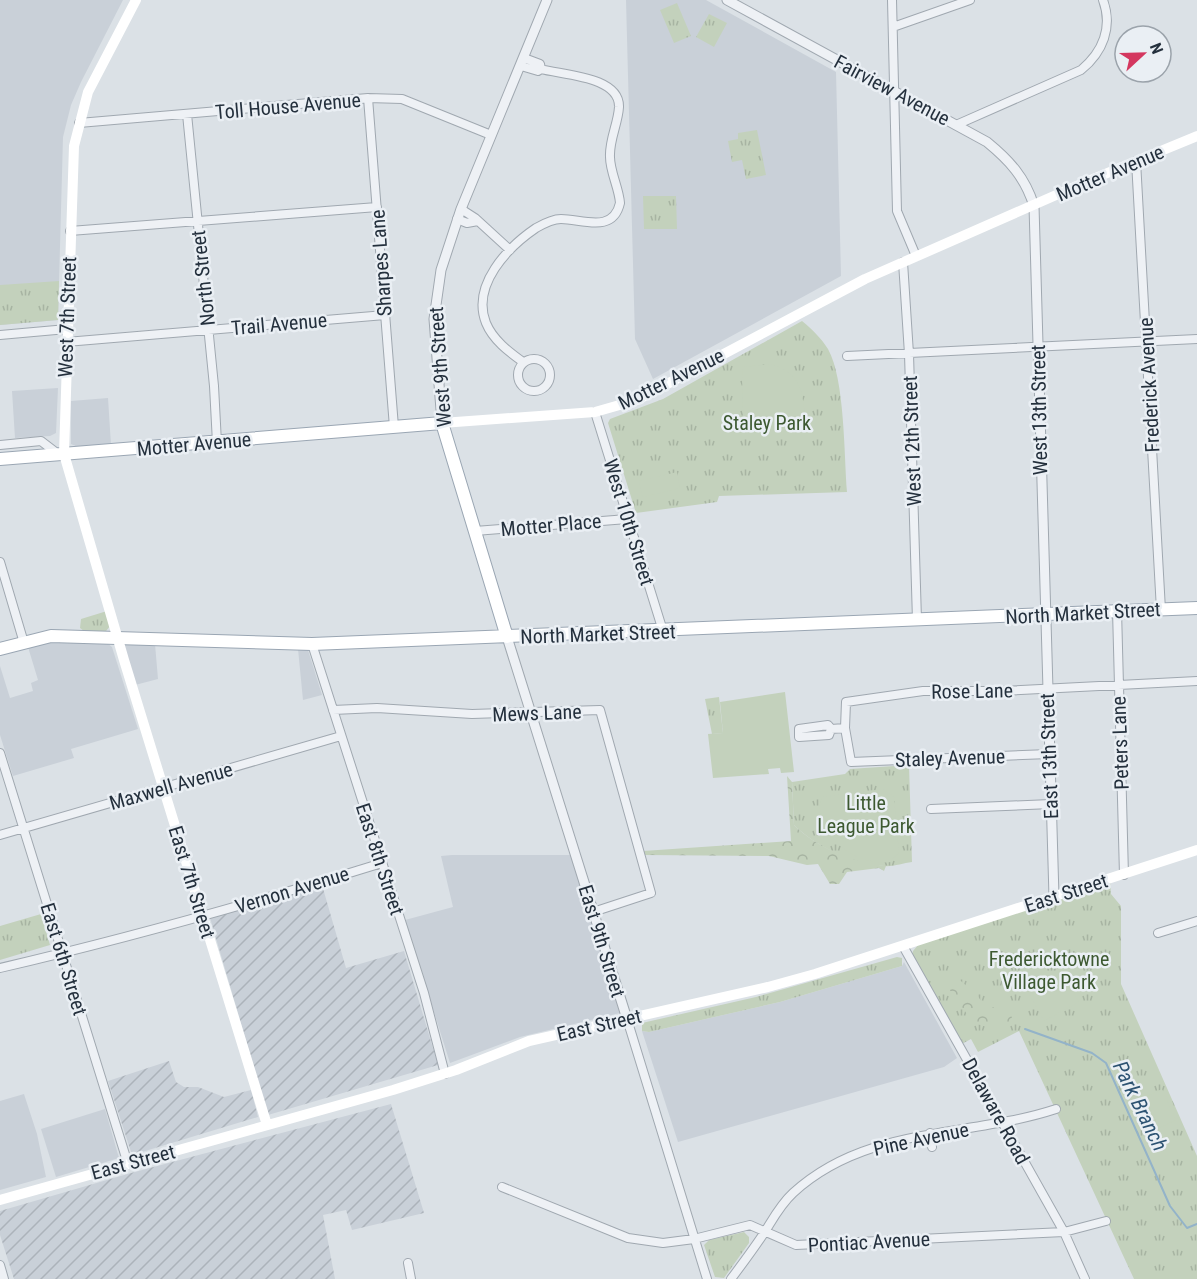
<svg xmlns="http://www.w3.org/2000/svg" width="1197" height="1279" font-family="'Roboto Condensed',sans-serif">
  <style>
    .built { fill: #c9d0d8 }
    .industrial { fill: url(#industrial-furrows) }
    .grass { fill: url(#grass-tufts) }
    .forest { fill: url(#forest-crowns) }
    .pitch { fill: #c3d1bc }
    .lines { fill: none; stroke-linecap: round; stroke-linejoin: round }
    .stream { stroke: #93b3c9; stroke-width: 2 }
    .minor-casing { stroke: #a0a8b0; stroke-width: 10 }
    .tertiary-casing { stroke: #a0a8b0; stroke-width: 11 }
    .primary-casing { stroke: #9aa6b3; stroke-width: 14 }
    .minor { stroke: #eef1f5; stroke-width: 8 }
    .tertiary { stroke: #eef1f5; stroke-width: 9 }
    .secondary { stroke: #fff; stroke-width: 10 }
    .primary { stroke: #fff; stroke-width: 12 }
    .labels { text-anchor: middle; stroke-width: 5; stroke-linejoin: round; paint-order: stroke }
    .street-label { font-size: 20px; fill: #24303d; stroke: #eaeff4 }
    .park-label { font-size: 20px; fill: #3d5931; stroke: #eaeff4 }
    .water-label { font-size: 21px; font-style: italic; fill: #2d5372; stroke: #eaeff4 }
  </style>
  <defs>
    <pattern id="industrial-furrows" width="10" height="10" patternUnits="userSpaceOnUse" patternTransform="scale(1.5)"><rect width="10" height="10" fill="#c9d0d8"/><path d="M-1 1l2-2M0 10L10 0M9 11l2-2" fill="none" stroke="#acb3ba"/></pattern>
    <pattern id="grass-tufts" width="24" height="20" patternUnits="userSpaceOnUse" patternTransform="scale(1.5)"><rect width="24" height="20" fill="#c3d1bc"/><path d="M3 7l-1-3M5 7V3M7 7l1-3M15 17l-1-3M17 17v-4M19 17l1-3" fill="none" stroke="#a7b4a2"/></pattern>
    <pattern id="forest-crowns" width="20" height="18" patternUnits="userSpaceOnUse" patternTransform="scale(1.5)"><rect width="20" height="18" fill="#c3d1bc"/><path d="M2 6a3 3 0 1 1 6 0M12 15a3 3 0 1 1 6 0" fill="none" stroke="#a7b4a2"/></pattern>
  </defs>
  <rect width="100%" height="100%" fill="#dbe1e6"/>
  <path class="built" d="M0,0h123l-42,82 -10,23 -8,32 -5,183 -58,5z
    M626,0h80l130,72 5,204 -188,103 -18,-40z
    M58,388l-2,45 -6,3 -35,2 -3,-47z
    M108,398l3,47 -33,2 -7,-3v-43z
    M47,642l60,1 5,4 26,82 -67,20 3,9 -61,18 -13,-41v-69l10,32 23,-7 -2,-8 7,-3 -10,-33z
    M127,642l28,2 3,35 -23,6 -13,-39z
    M298,649l10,1 14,45 -19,5z
    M452,855h120l48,158 -100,24 -70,26 -45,-143 48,-13 -12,-51z
    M904,962l53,96 -13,9 -266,75 -36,-111 7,1 131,-30 122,-36z
    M24,1094l13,40 9,43 -46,13v-89z
    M105,1109l14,49 -63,19 -15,-48z"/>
  <path class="industrial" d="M322,885l24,83 58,-17 34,114 -170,50 -58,-197z
    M169,1061l7,21 8,5h14l26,10 27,-7 7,27 -126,38 -24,-74z
    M391,1104l33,109 -72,17 -6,-20 -23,5 12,64h-321l-14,-44v-24l131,-38z"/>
  <path class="grass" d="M677,3l14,33 -17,7 -14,-33z
    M709,14l18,9 -13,24 -18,-10z
    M757,130l9,45 -20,4 -4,-19 -10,2 -4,-21 10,-2v-6z
    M643,196h33l1,33h-33z
    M59,281l-1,39 -58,5v-40z
    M802,321c10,8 19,17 26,28 17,30 16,106 19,143l-128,4 -2,6 -81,11 -28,-90 2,-4 53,-20z
    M107,611l4,14 -5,6h-22l-4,-3 1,-9z
    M719,697l4,36 -11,1 -7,-35z
    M909,765l3,97c-9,1 -19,5 -28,4 -30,-1 -69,-20 -90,-41l-2,-43 53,-8 5,-5z
    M1110,879l1,15 10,12v78l76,172v123h-63l-115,-248 -41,21 -7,-13 -13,7 -47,-85 2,-10 5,-6z
    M41,914l9,31 -50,15v-34z
    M897,957l5,1v8l-122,36 -131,30 -7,-1v-8l114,-26z
    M744,1232l5,5v6l-25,35 -9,-1 -11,-32 5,-5z"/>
  <path class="forest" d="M787,776l5,6 2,43c23,23 61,38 92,41l-2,5 -5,-3 -32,4 -8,12h-9l-12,-20 -11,1 -38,-9 -124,-1 -2,-4 148,-10z
    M954,975l23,20 9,13 13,-1 12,7 2,9 -20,6 -28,-9 2,-6 -20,-28 -1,-6z"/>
  <path class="pitch" d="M771,364c33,11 31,29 35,59l-63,6 -1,-62z
    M677,472l3,16 -37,9 -4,-16z
    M785,692l9,80 -13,1 -1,-5 -12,1 1,5 -56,4 -5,-44 15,-1 -3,-31z
    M883,789l11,8 5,56 -7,6v3c-37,4 -68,-21 -73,-58l4,-7z
    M1062,970l17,32 -35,19 -18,-33z
    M1162,1089l14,31 -17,8 -14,-31z"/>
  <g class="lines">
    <path class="stream" d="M1025,1029l67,24 14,10 64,143 17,22 10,-4"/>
    <g class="minor-casing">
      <path id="minor" d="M892,0l5,211 19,45
        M893,27l77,-27
        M521,66l17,5 3,-2 -1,-5 -16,-6
        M368,98l26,329
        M187,114l27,272 3,57
        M79,123l289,-25 34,1 89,36
        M956,125l125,-55c22,-18 32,-43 22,-70
        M1136,161l25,449
        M461,209l14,9 35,32
        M457,219l10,4 11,-2
        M70,231l307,-24
        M903,262l6,92 8,266
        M0,335l67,-6
        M66,342l319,-27
        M847,356l350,-17
        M518 375a16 16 0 1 1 32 0a16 16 0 1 1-32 0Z
        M523,362c-14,-10 -30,-22 -37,-39 -15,-38 22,-76 50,-95 7,-4 17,-9 25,-9 21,0 52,15 59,-16 -1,-15 -10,-31 -10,-46 -1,-17 8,-33 9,-50 1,-31 -57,-32 -78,-38
        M595,412l68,219
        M0,445l41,-4 17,13
        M475,531l152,-12
        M0,562l24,81
        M1117,610l7,265
        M312,644l112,349 21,81
        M333,710l44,-2 95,6 128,-4 51,183 -58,19
        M831,729l-2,6 -30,2v-8l29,-4 3,4 14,-1
        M0,753l128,411
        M1049,754l-198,8 -6,-34 1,-26 77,-11h78l196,-10
        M931,809l120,-5
        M0,835l341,-99
        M1158,933l39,-12
        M903,946l161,286 21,47
        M0,968c129,-30 256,-66 382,-105
        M627,1019l80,260
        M930,1133l2,14
        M502,1187l126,51 35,5 31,-4 56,-14 46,20 268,-13 42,-11
        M408,1263l3,16
        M0,1265l4,14
        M731,1279c12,-16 24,-32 35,-49 8,-13 15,-26 27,-37 74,-68 175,-55 263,-84"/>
    </g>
    <g class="tertiary-casing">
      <path id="tertiary" d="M727,0l260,142c22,18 38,35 47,64l20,691
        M442,423l-8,-104 7,-49 20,-61 86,-209
        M507,637l120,382"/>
    </g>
    <g class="primary-casing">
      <path id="primary" d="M0,459l442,-36 65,214
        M0,649l51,-13 261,8 885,-36"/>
    </g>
    <use href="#minor" class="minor"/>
    <use href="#tertiary" class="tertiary"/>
    <path class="secondary" d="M136,0l-48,92 -14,54 -10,308 60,206 143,465
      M442,423l153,-11 42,-12 228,-121 223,-98 109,-45
      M0,1200l393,-110 63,-20 73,-29 239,-54 47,-13 382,-124"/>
    <use href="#primary" class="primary"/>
  </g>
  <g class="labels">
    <g class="street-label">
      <text transform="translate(892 90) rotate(28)" y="7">Fairview Avenue</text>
      <text transform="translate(288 106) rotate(-5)" y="7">Toll House Avenue</text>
      <text transform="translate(1110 173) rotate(-23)" y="7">Motter Avenue</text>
      <text transform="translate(381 263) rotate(-94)" y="7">Sharpes Lane</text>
      <text transform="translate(203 278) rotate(-96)" y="7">North Street</text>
      <text transform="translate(67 317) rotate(-88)" y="7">West 7th Street</text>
      <text transform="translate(279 324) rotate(-5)" y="7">Trail Avenue</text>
      <text transform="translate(440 367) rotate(-94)" y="7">West 9th Street</text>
      <text transform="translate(671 379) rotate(-26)" y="7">Motter Avenue</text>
      <text transform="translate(1149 385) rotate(-93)" y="7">Frederick Avenue</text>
      <text transform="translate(1039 410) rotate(-91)" y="7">West 13th Street</text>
      <text transform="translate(912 441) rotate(-92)" y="7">West 12th Street</text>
      <text transform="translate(194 444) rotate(-5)" y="7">Motter Avenue</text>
      <text transform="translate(629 522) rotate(73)" y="7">West 10th Street</text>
      <text transform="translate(551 525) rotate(-5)" y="7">Motter Place</text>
      <text transform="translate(1083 613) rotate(-3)" y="7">North Market Street</text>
      <text transform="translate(598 634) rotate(-2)" y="7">North Market Street</text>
      <text transform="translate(972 691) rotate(-1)" y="7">Rose Lane</text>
      <text transform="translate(537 713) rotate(-2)" y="7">Mews Lane</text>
      <text transform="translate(1120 743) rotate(-92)" y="7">Peters Lane</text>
      <text transform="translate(1049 756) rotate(-92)" y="7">East 13th Street</text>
      <text transform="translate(950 758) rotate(-2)" y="7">Staley Avenue</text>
      <text transform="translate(171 786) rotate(-16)" y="7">Maxwell Avenue</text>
      <text transform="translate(380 859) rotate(72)" y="7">East 8th Street</text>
      <text transform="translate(192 882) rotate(73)" y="7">East 7th Street</text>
      <text transform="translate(292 890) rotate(-17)" y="7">Vernon Avenue</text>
      <text transform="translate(1066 893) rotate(-18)" y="7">East Street</text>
      <text transform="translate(602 941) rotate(73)" y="7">East 9th Street</text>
      <text transform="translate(64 959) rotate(73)" y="7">East 6th Street</text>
      <text transform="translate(599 1025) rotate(-13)" y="7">East Street</text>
      <text transform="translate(996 1111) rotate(61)" y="7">Delaware Road</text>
      <text transform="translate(921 1139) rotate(-12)" y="7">Pine Avenue</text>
      <text transform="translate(133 1162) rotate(-15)" y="7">East Street</text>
      <text transform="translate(869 1242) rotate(-3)" y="7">Pontiac Avenue</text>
    </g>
    <g class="park-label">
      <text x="767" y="430">Staley Park</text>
      <text x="866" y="810">Little<tspan x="866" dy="23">League Park</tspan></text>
      <text x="1049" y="966">Fredericktowne<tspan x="1049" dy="23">Village Park</tspan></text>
    </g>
    <g class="water-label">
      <text transform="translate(1140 1106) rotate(64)" y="7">Park Branch</text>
    </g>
  </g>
  <g transform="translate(1143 54) rotate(68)"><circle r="28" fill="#eaeff4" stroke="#9ba3ab" stroke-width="1.5"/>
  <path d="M0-4.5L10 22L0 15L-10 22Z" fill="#d4375f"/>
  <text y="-9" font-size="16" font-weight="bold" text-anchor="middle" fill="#24303d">N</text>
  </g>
</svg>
